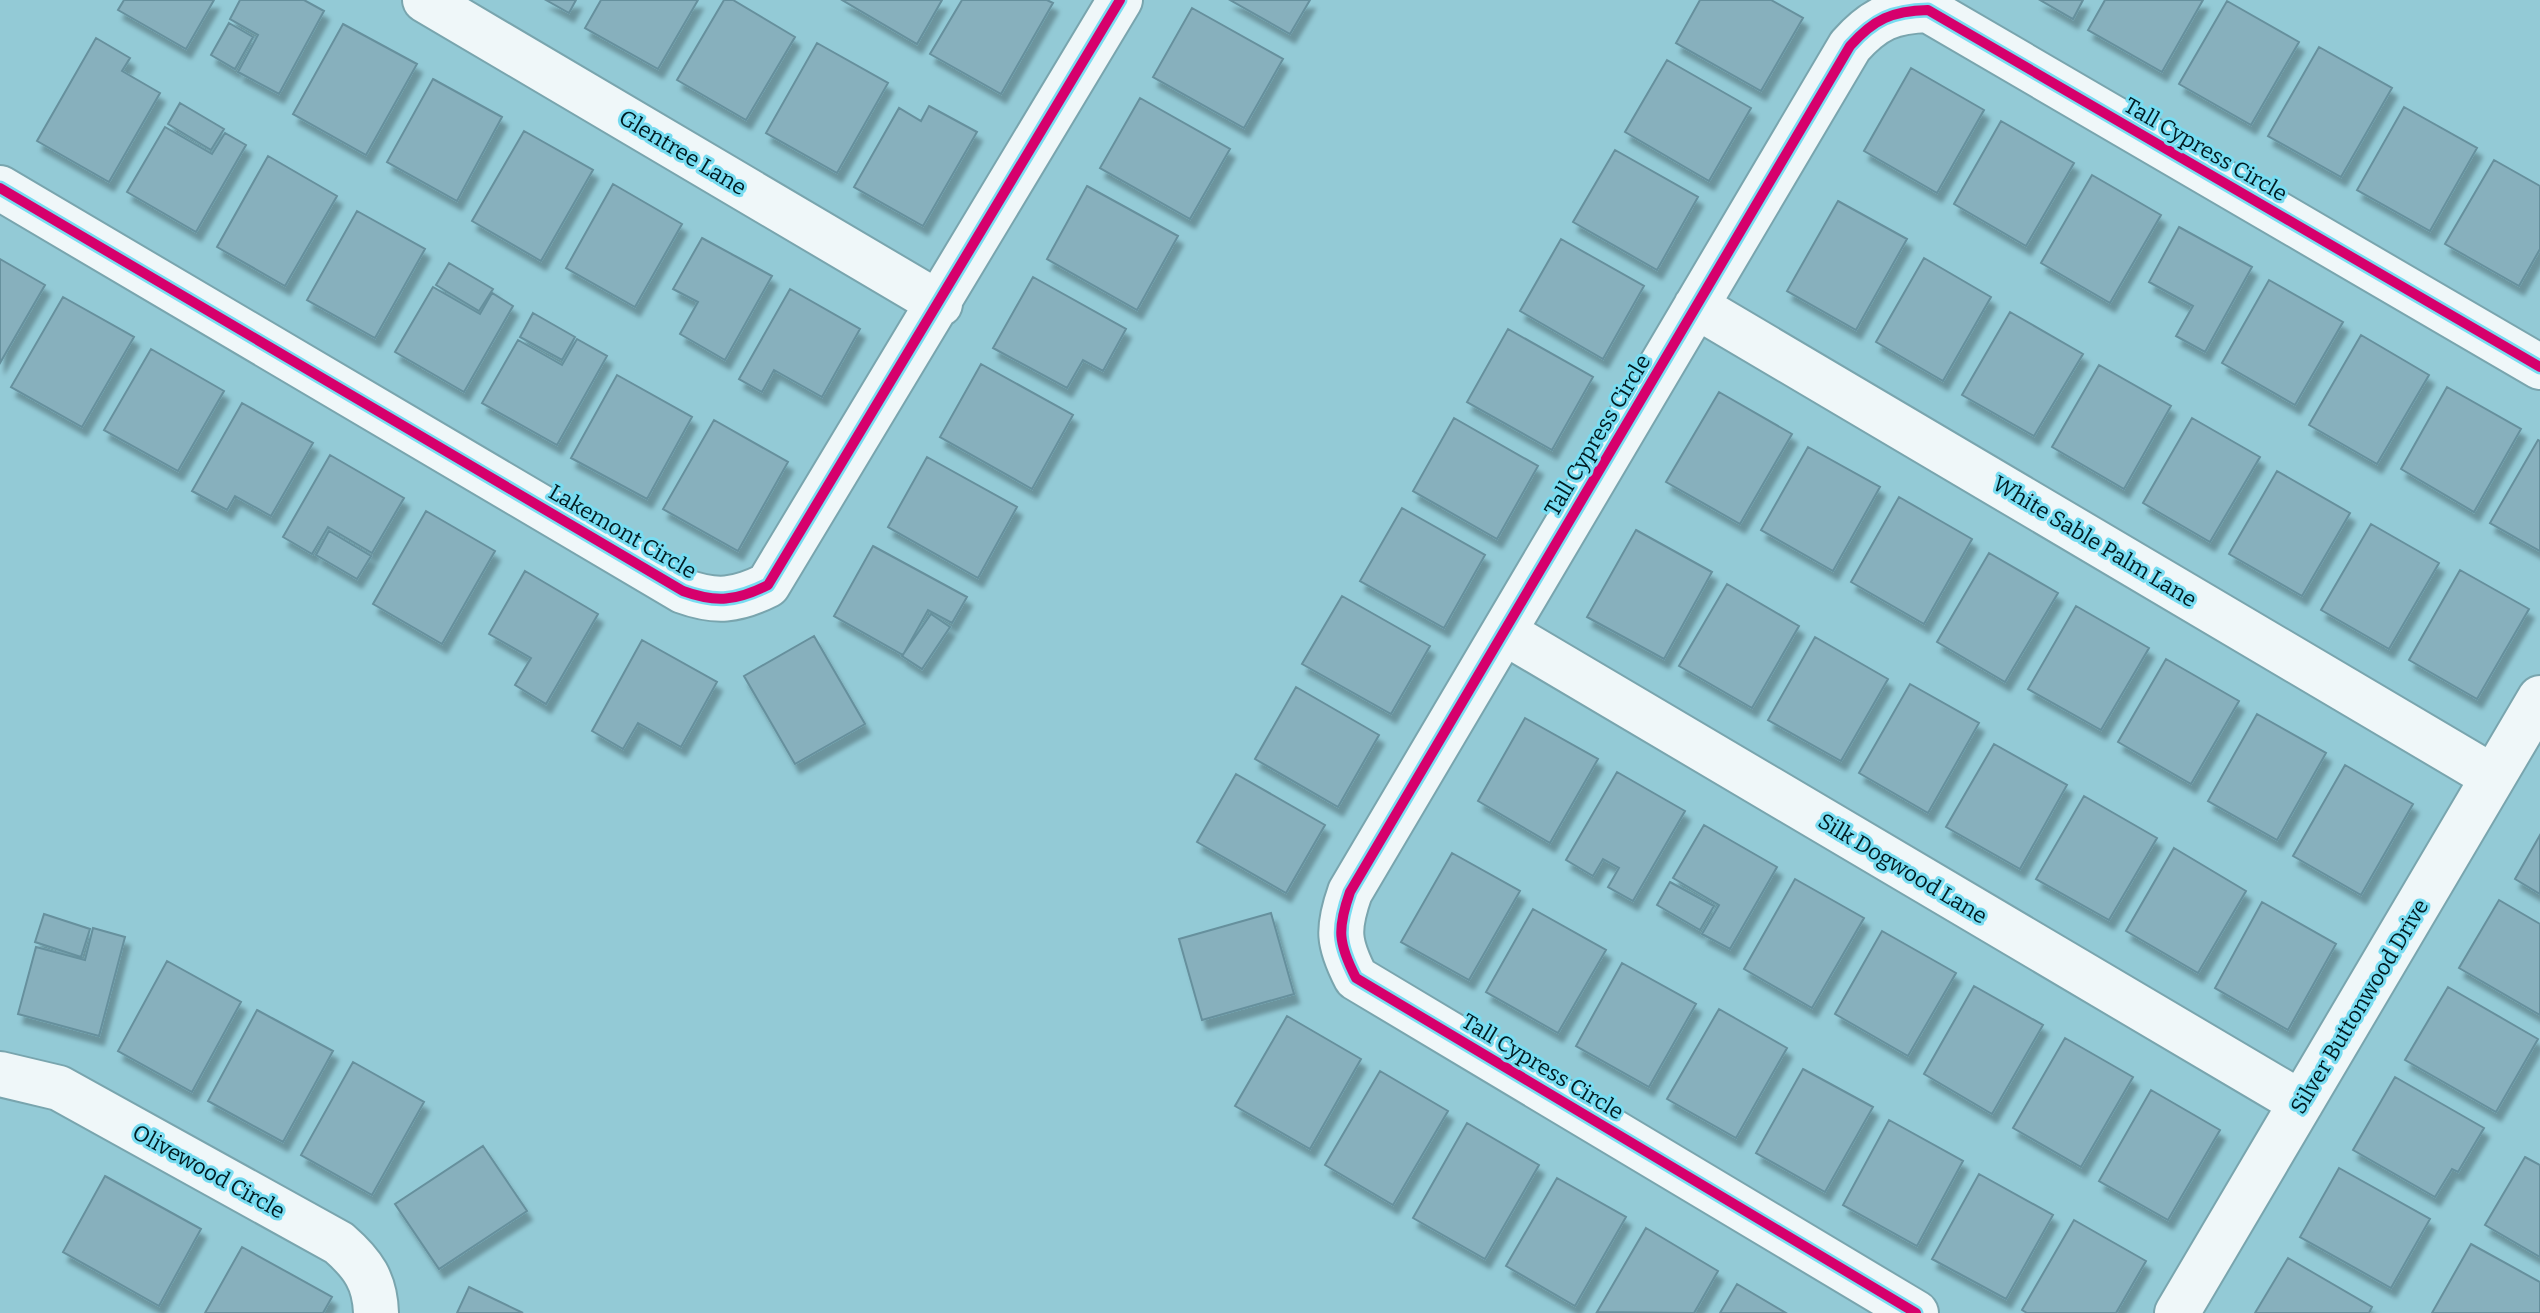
<svg xmlns="http://www.w3.org/2000/svg" width="2540" height="1313" font-family="Bitter,serif">
  <style>
    .building { fill: #87b0bd; stroke: #66909d; stroke-width: 2; filter: url(#shadow) }
    .lines { fill: none; stroke-linecap: round; stroke-linejoin: round }
    .minor-casing { stroke: #79a5ae; stroke-width: 48 }
    .minor { stroke: #eff7f9; stroke-width: 44 }
    .cycleway-casing { stroke: #78dcf1; stroke-width: 15 }
    .cycleway { stroke: #d6006c; stroke-width: 10 }
    .labels { text-anchor: middle; stroke-width: 6; stroke-linejoin: round; paint-order: stroke }
    .street-label { font-size: 22px; fill: #001b21; stroke: #78dcf1 }
  </style>
  <defs>
    <filter id="shadow"><feDropShadow dx="5" dy="9" stdDeviation="2" flood-color="#0004"/></filter>
  </defs>
  <rect width="100%" height="100%" fill="#93cad6"/>
  <path class="building" d="M124,0h90l-28,49 -68,-39z
    M240,0h64l20,11 -45,83 -41,-22 20,-37 -28,-16z
    M546,0h30l-7,13z
    M601,0h97l-40,69 -73,-41z
    M724,0h9l62,37 -49,83 -69,-40z
    M842,0h100l-25,44z
    M962,0h85l6,3 -52,91 -71,-40z
    M1230,0h80l-20,34z
    M1700,0h71l32,18 -42,73 -85,-48z
    M2040,0h43l-10,19z
    M2105,0h98l-41,72 -74,-42z
    M2227,1l72,41 -48,83 -72,-41z
    M1192,8l91,51 -39,69 -91,-51z
    M229,23l24,14 -18,32 -24,-14z
    M343,24l74,40 -51,91 -73,-41z
    M96,38l34,20 -8,13 38,22 -51,89 -72,-41z
    M817,43l71,40 -51,90 -71,-40z
    M2319,47l73,41 -51,89 -73,-41z
    M1667,60l84,48 -42,73 -84,-49z
    M1911,68l73,42 -47,83 -73,-42z
    M433,79l69,38 -45,84 -70,-39z
    M1140,98l90,51 -40,70 -90,-51z
    M180,103l44,26 -13,21 -43,-26z
    M929,106l48,26 -54,94 -69,-39 45,-79 22,13z
    M2404,107l73,41 -47,83 -73,-41z
    M2001,121l73,42 -48,83 -72,-42z
    M165,127l47,27 13,-21 21,12 -50,87 -69,-40z
    M524,131l69,39 -52,91 -69,-40z
    M1615,150l83,47 -41,73 -84,-48z
    M268,156l69,40 -52,90 -68,-39z
    M2494,160l46,26v63l-21,37 -74,-42z
    M2092,175l69,40 -51,88 -69,-40z
    M613,184l69,40 -47,83 -69,-39z
    M1087,186l91,50 -41,74 -90,-51z
    M1838,201l69,38 -51,91 -69,-39z
    M357,211l68,38 -50,89 -68,-38z
    M2179,227l73,40 -47,85 -29,-16 17,-30 -44,-24z
    M702,238l70,38 -47,84 -45,-26 18,-32 -25,-13z
    M1561,239l83,47 -41,73 -83,-48z
    M1924,258l67,39 -48,84 -67,-39z
    M0,259l45,26 -45,78z
    M449,263l44,26 -14,22 -43,-26z
    M1033,277l93,52 -23,42 -20,-11 -16,28 -74,-40z
    M2269,280l74,42 -48,83 -73,-42z
    M433,287l47,27 12,-21 21,13 -49,86 -69,-40z
    M790,289l70,40 -38,68 -48,-27 -12,22 -23,-13z
    M63,297l71,40 -52,90 -71,-40z
    M2010,312l73,42 -49,82 -72,-41z
    M533,313l42,24 -13,23 -42,-23z
    M1508,329l85,48 -41,73 -85,-48z
    M2361,335l68,40 -52,89 -68,-39z
    M577,339l30,17 -50,89 -75,-42 36,-63 44,25z
    M151,349l73,42 -46,80 -74,-41z
    M981,364l92,51 -41,74 -92,-52z
    M2099,365l72,41 -47,83 -72,-42z
    M617,375l75,42 -45,82 -76,-41z
    M2447,387l74,42 -47,83 -73,-43z
    M1719,392l73,42 -52,90 -74,-42z
    M242,403l71,40 -42,73 -36,-20 -8,14 -35,-19z
    M1454,418l84,48 -41,73 -84,-48z
    M2192,418l68,39 -50,85 -67,-39z
    M714,420l74,42 -50,89 -75,-42z
    M2538,440l2,1v110l-50,-28z
    M1808,447l72,40 -47,84 -72,-41z
    M330,455l74,43 -32,55 -44,-26 -16,27 -29,-17z
    M927,457l90,50 -39,71 -90,-51z
    M2277,471l73,42 -48,83 -73,-42z
    M1899,497l73,42 -48,85 -73,-42z
    M1402,508l83,47 -41,73 -84,-47z
    M426,511l69,40 -53,93 -69,-40z
    M2371,524l68,39 -50,86 -68,-39z
    M1636,530l76,42 -48,87 -77,-42z
    M329,531l42,25 -14,23 -41,-24z
    M873,546l94,51 -15,26 -24,-13 -25,45 -69,-39z
    M1989,553l69,40 -53,89 -68,-40z
    M2460,570l69,39 -52,90 -68,-39z
    M525,571l73,43 -52,90 -31,-19 16,-27 -42,-24z
    M1727,584l72,42 -47,82 -73,-42z
    M1342,596l88,50 -39,68 -89,-50z
    M2076,606l73,42 -48,82 -73,-41z
    M931,614l19,13 -28,42 -20,-13z
    M814,636l51,88 -70,40 -51,-88z
    M1815,637l73,42 -47,82 -73,-41z
    M642,640l75,42 -36,65 -43,-24 -15,26 -31,-18z
    M2166,659l73,42 -48,83 -73,-42z
    M1910,684l69,39 -51,90 -69,-40z
    M1296,687l83,48 -41,72 -83,-48z
    M2257,714l69,39 -49,87 -69,-39z
    M1525,718l73,41 -48,84 -72,-42z
    M1994,744l73,41 -47,84 -74,-42z
    M2345,765l68,39 -52,91 -68,-39z
    M1617,772l68,39 -52,90 -25,-14 11,-19 -16,-9 -10,17 -27,-16z
    M1236,774l89,51 -39,68 -89,-51z
    M2084,796l73,42 -48,82 -73,-41z
    M1704,825l73,42 -47,82 -28,-15 17,-29 -46,-27z
    M2540,835v59l-25,-15z
    M2174,848l72,43 -48,82 -72,-42z
    M1452,853l68,38 -51,89 -68,-38z
    M1795,879l69,39 -52,90 -68,-39z
    M1670,882l44,24 -14,24 -43,-25z
    M2499,900l41,24v91l-81,-47z
    M2262,902l74,42 -48,86 -73,-42z
    M1533,909l73,41 -48,83 -72,-41z
    M1271,913l23,81 -92,26 -23,-81z
    M44,914l46,15 -9,28 -46,-15z
    M93,928l32,9 -26,99 -81,-22 18,-67 49,13z
    M1882,931l74,42 -48,83 -73,-42z
    M167,961l74,41 -49,90 -74,-41z
    M1622,963l74,41 -47,83 -73,-41z
    M1974,986l69,39 -51,89 -68,-40z
    M2448,987l90,52 -42,73 -91,-52z
    M1719,1009l68,39 -51,90 -69,-39z
    M257,1010l76,41 -50,91 -75,-41z
    M1287,1016l74,43 -51,90 -75,-43z
    M2065,1038l68,39 -52,90 -68,-39z
    M353,1062l71,40 -52,93 -71,-40z
    M1803,1069l70,38 -48,85 -69,-39z
    M1380,1071l68,40 -55,94 -68,-40z
    M2395,1077l89,51 -26,44 -6,-3 -17,28 -82,-47z
    M2151,1090l69,40 -52,90 -69,-39z
    M1889,1120l74,41 -46,85 -74,-41z
    M1467,1123l72,42 -54,94 -72,-41z
    M483,1146l44,65 -88,58 -44,-65z
    M2525,1157l15,8v92l-55,-32z
    M2339,1168l91,51 -39,69 -91,-51z
    M1979,1174l74,41 -47,84 -74,-40z
    M105,1176l96,53 -42,77 -96,-54z
    M1557,1178l69,39 -51,89 -69,-40z
    M2074,1220l72,41 -30,52h-89l-5,-3z
    M1646,1228l72,43 -24,42 -97,-1z
    M2471,1244l69,38v31h-108z
    M242,1247l90,50 -9,16h-118z
    M2288,1258l84,49 -3,6h-114z
    M1737,1284l49,29h-66z
    M469,1287l54,26h-66z"/>
  <g class="lines">
    <g class="minor-casing">
      <path id="minor" d="M425,0l515,304
        M0,188l683,403c33,12 53,10 85,-6l352,-585
        M1696,306l797,471
        M1504,632l797,471
        M0,1074l59,14 280,155c24,21 36,38 37,70
        M1916,1313l-560,-335c-18,-35 -19,-49 -6,-86l500,-846c24,-27 42,-35 78,-36l612,357
        M2177,1313l363,-615"/>
    </g>
    <use href="#minor" class="minor"/>
    <g class="cycleway-casing">
      <path id="cycleway" d="M0,188l683,403c33,12 53,10 85,-6l352,-585
        M1916,1313l-560,-335c-18,-35 -19,-49 -6,-86l500,-846c24,-27 42,-35 78,-36l612,357"/>
    </g>
    <use href="#cycleway" class="cycleway"/>
  </g>
  <g class="labels">
    <g class="street-label">
      <text transform="translate(2206 149) rotate(30)" y="8">Tall Cypress Circle</text>
      <text transform="translate(683 152) rotate(31)" y="8">Glentree Lane</text>
      <text transform="translate(1597 435) rotate(-59)" y="8">Tall Cypress Circle</text>
      <text transform="translate(623 531) rotate(30)" y="8">Lakemont Circle</text>
      <text transform="translate(2095 541) rotate(31)" y="8">White Sable Palm Lane</text>
      <text transform="translate(1903 868) rotate(31)" y="8">Silk Dogwood Lane</text>
      <text transform="translate(2359 1006) rotate(-59)" y="8">Silver Buttonwood Drive</text>
      <text transform="translate(1543 1066) rotate(31)" y="8">Tall Cypress Circle</text>
      <text transform="translate(209 1171) rotate(29)" y="8">Olivewood Circle</text>
    </g>
  </g>
</svg>
